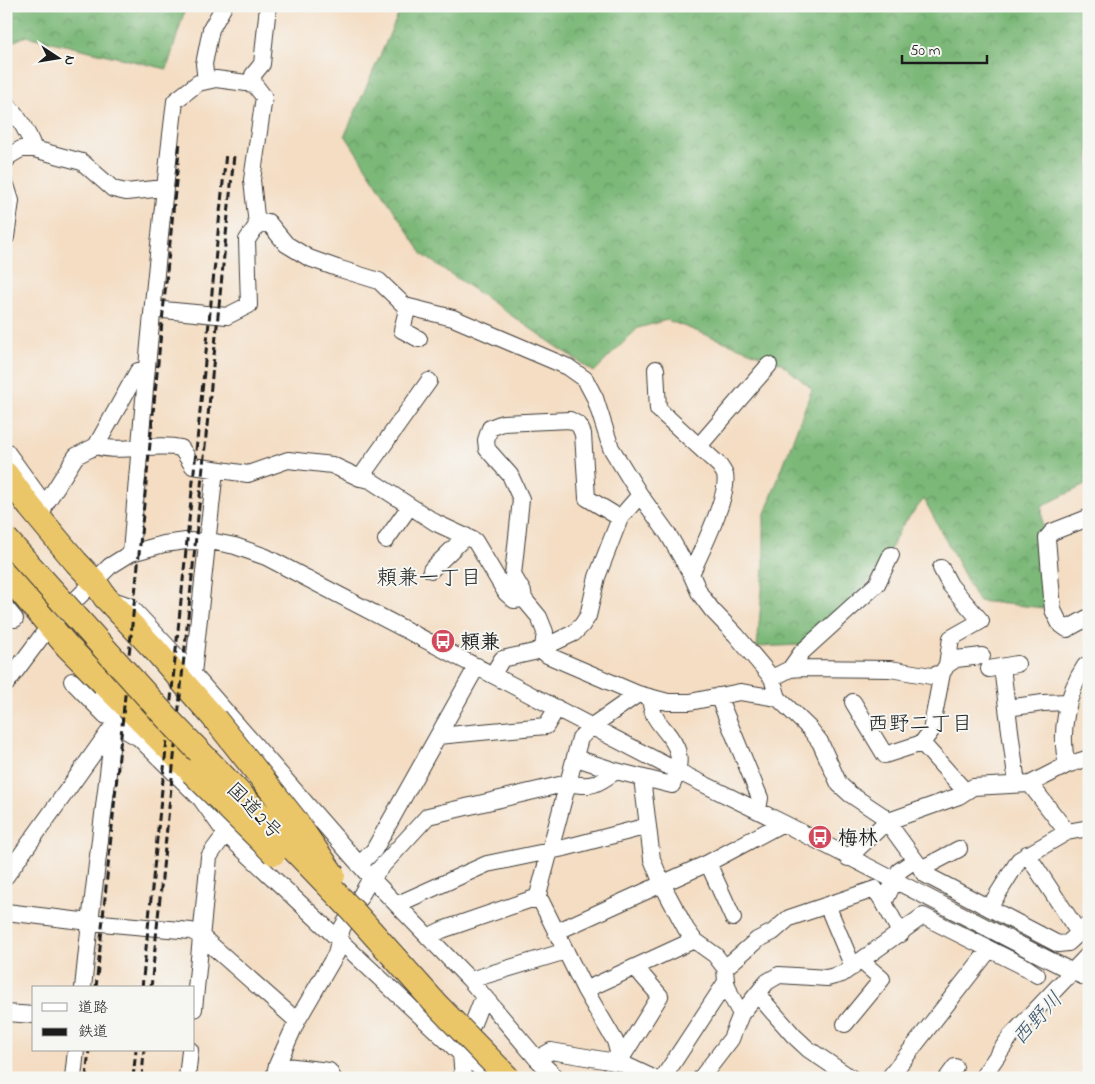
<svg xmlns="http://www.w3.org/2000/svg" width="1095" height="1084" font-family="'Indie Flower','Klee One',sans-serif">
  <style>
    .forest { fill: url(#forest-crowns); stroke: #4c6a4a }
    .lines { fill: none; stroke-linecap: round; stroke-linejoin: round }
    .minor-casing { stroke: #3c3935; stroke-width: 18 }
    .highway-casing { stroke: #3c3935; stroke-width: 26 }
    .minor { stroke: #fff; stroke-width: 16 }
    .highway { stroke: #ebc669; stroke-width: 24 }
    .rail { stroke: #1c1c1c; stroke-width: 3; stroke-dasharray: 8 4; stroke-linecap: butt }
    .highway-bridge-casing { stroke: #3c3935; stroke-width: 26; stroke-linecap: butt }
    .highway-bridge { stroke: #ebc669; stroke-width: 24 }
    .labels { text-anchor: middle; stroke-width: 4; stroke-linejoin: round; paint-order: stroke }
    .poi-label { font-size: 20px; font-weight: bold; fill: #1c1c1c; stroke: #f6f6f2; text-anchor: start }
    .street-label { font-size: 20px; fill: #1c1c1c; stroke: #f6f6f2 }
    .neighbourhood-label { font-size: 21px; fill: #1c1c1c; stroke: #f6f6f2 }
    .water-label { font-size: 21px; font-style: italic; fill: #3b556a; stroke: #f6f6f2 }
  </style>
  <defs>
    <pattern id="forest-crowns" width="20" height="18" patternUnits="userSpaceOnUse" patternTransform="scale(1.25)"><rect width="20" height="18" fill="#7bb878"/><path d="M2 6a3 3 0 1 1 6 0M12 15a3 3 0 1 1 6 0" fill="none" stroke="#649562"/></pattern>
  </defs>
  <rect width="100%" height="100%" fill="#f6f6f2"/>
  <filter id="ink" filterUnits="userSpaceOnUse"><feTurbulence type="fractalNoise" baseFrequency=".02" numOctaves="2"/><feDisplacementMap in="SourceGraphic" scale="10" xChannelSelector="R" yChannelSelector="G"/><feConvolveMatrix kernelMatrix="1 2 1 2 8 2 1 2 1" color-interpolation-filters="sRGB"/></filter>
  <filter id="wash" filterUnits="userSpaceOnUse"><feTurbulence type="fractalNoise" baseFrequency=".0096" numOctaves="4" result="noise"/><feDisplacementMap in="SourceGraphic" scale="20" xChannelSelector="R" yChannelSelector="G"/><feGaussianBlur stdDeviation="1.12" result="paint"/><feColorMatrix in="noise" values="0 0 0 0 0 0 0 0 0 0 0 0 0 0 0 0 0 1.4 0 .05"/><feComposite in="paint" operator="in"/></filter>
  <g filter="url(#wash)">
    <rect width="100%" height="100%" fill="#f4ddc3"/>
    <path class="forest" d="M6,6h180l-19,63 -141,-33 -20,9z
      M402,6h687v477l-47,23 2,102 -66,-7 -54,-102 -23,28 -18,38 -38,44 -45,36 -43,2 7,-79v-52l48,-127 -31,-26 -114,-43 -29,8 -44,44 -171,-117 -78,-120z"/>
  </g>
  <g filter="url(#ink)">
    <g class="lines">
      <g class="minor-casing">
        <path id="minor" d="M206,81l-2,-17 7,-35 13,-23
          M254,84l-1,-9 9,-11 6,-58
          M6,103c12,13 22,29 28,46
          M6,161l3,-5 12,-7h13l48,13 31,27 13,3 38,-4
          M6,185l5,16 -5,36
          M257,225l11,-3 18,22 23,14 28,10 42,13 26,25 48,12 115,49 17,12 10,19 16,50 29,47 28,39 23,40 9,20 12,16 24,25 36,43 6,20
          M405,306l1,8 -4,16 17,9
          M656,369l2,40 61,56c2,3 5,7 6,10 5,19 -25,79 -34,99
          M429,381l-69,97 10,2 66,43 39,18 31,52 8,7 10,-1
          M96,446c27,8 57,-4 85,2l12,18 55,8 40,-14 44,5 28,13
          M699,446l70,-81
          M6,451l39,54
          M620,518l-33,-20 -4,-64 -4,-9 -9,-5 -67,3 -13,5 -4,12 1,9 23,26 11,24 -8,76 10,17 1,7 15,18 6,15 -2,16 4,7 91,39 30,8h22l50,-10 38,6 32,31 10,13 19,42 11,10 33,22 43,59 132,69 10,-1 21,-19
          M1088,518l-36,14 -5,6 6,72 7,14 7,5 22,-12
          M41,519l4,-14 31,-49 20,-10 42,-75 9,-2
          M386,540l24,-34
          M131,553c12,-151 26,-302 44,-452l23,-18 18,-4 38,5 10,13 -12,83 5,45 -10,15 2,65 -22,11 -74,-7
          M431,570l35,-34
          M110,599l20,7 63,68 178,204 99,102 67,79 20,19
          M6,608l9,11
          M947,665l9,-6 26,-3
          M1002,667l5,41
          M790,669l12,-17 75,-68 14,-29
          M989,669l28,-5
          M193,674l22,-204
          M493,674l9,-15 32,-7 40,-19 8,-8 6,-9 9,-39 23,-59 20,-23
          M772,678l18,-9 12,-1 88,1 41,7 11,-3 5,-8 4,-27 30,-17 -31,-36 -9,-17
          M72,681l34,35
          M104,683l-2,18 12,23 25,14 62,61 25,35 235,220 33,24
          M6,684l44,-59 60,-59 21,-13 33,-9 22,-3 29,1 20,4 31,11 413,215 104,51 288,148 18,8
          M718,696l42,102 -2,12
          M853,702l32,53 37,-12 43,48
          M114,724l-24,198 101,9 10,5 96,85
          M438,736l108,-10 11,-18
          M922,743l9,-12 11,-58
          M576,758l40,13 56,14c24,-49 -24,-53 -21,-87
          M1067,765c-8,-32 0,-72 18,-99l4,-1
          M642,778l10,81 10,25 24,45 8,11 21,15 10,13 1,14 5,14 10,18
          M1017,784l-10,-76 36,-5 25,-1
          M1030,784l37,48
          M1027,854l52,79
          M848,858l38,-36 73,-26 14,-9 57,-3 37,-19 22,-7
          M708,863l25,55
          M359,865l15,-15 103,-184
          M921,869l38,-20
          M6,876l107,-150
          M537,899l43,-161 12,-12 46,-32
          M398,904l89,-40 77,-16 84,-22
          M827,905l26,62
          M989,908l30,-48 48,-28 22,-4
          M6,912l84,10 -7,66
          M556,932l152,-69 75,-40
          M901,934l-17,-31 15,-32 16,-11
          M428,937l14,-7 90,-31 9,2 44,89 30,51 6,22
          M725,968l32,-28 16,-8 16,-14 86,-29 9,14
          M470,980l96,-29
          M585,990l109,-50
          M757,994l37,42 14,13 43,29
          M194,1009l15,-152c17,-29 47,-50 71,-72
          M6,1013l28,2
          M845,1024l37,-45 -21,-18
          M537,1059l14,-8 70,12 32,15
          M621,1063l3,-9 36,-58 -25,-29
          M277,1065l52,6 4,7
          M73,1078l3,-28
          M187,1078l3,-28
          M274,1078l3,-13 20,-44 39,-67 6,-26 29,-50 57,-62 140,-33c24,5 28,2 48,-12
          M463,1078l-2,-24 20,-51 5,-4
          M663,1078l63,-96
          M701,1078l30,-39 10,-25 26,-32 12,-7 48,3 15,-4 81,-58 104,52 10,7
          M889,1078l100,-128
          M947,1078l8,-11
          M982,1078l28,-41 79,-83"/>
      </g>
      <g class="highway-casing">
        <path id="highway" d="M6,474l24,33 46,55 19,20 10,15 51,54 59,68
          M6,574l61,72 125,126"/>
      </g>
      <use href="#minor" class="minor"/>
      <use href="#highway" class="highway"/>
      <path class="rail" d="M96,988l84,-847
        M142,988l84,-835
        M151,988l83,-833
        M86,1078l3,-28
        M133,1078l3,-28
        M142,1078l2,-28"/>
      <g class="highway-bridge-casing">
        <path id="highway-bridge" d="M6,539l161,179 185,192 84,94 72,74
          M215,719l80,101 38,55
          M192,772l82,81"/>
      </g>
      <use href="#highway-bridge" class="highway-bridge"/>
    </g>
  </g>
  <defs>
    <g id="bus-disc" transform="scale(1.25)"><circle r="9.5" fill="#d1495b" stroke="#f6f6f2"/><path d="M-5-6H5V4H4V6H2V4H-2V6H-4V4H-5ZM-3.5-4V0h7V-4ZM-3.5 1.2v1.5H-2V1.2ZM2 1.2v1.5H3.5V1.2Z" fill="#fff"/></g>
  </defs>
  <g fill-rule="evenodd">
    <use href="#bus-disc" x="443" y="641"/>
    <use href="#bus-disc" x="820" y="837"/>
  </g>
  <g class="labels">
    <g class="poi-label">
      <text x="460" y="648">頼兼</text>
      <text x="838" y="844">梅林</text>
    </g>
    <g class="street-label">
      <text transform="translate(255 810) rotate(46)" y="7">国道2号</text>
    </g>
    <g class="neighbourhood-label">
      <text x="429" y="584">頼兼一丁目</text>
      <text x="920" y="730">西野二丁目</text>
    </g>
    <g class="water-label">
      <text transform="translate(1037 1018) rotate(-48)" y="7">西野川</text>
    </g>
  </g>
  <rect width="1095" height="1084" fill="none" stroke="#f6f6f2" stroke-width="25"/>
  <rect x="32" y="986" width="162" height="65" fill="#f6f6f2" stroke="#9f9f9c"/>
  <rect x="42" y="1003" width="25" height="8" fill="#ffffff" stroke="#9f9f9c"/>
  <text x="78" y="1012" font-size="15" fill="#1c1c1c">道路</text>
  <rect x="42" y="1028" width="25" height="8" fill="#1c1c1c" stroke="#9f9f9c"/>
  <text x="78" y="1036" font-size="15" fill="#1c1c1c">鉄道</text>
  <g transform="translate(58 58) rotate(102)" stroke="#f6f6f2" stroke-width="4" paint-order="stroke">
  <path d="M0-4L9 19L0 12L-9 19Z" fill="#1c1c1c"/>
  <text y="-8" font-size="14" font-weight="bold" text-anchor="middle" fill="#1c1c1c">N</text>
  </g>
  <path d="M902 55v8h85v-8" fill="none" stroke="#1c1c1c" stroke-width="2.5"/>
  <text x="910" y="55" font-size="15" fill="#1c1c1c" stroke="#f6f6f2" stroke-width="4" paint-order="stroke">50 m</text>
</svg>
